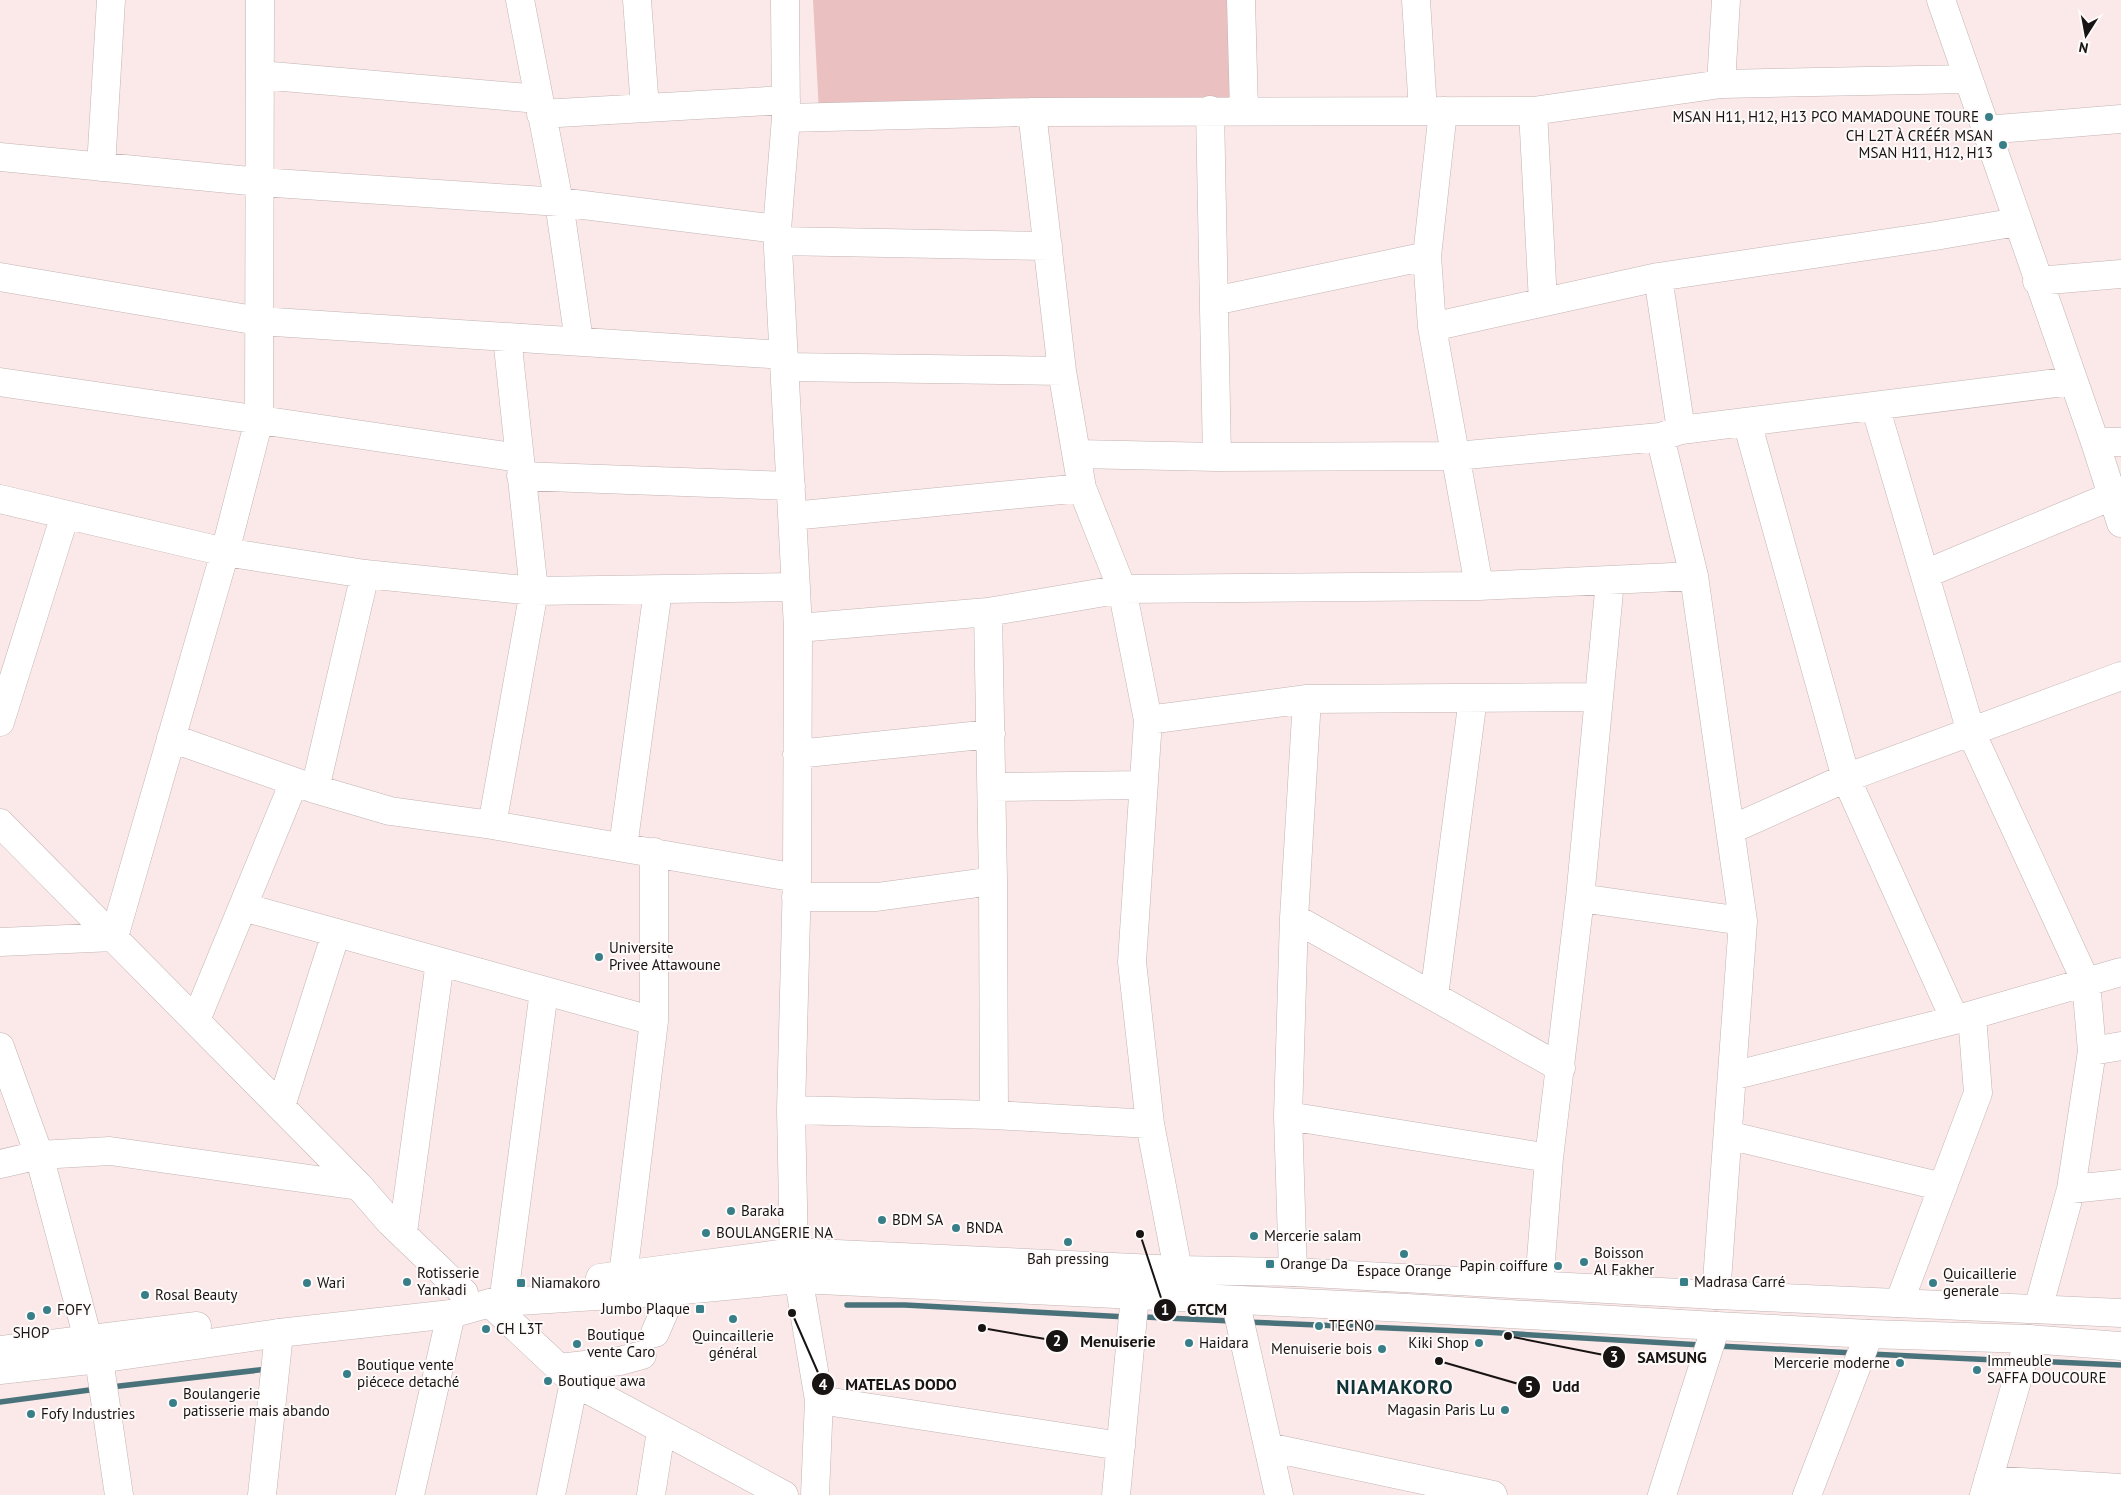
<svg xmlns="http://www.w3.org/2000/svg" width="2121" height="1495" font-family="'PT Sans',sans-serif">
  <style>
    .green { fill: #ebc0c1 }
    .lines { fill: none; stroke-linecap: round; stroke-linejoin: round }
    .stream { stroke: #49727a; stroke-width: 5.5 }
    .minor-casing { stroke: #c3b3b3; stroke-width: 29 }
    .major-casing { stroke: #c3b3b3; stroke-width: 29 }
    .minor { stroke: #fff; stroke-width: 28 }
    .major { stroke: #fff; stroke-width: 28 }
    .poi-dot { fill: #377e89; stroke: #fefafa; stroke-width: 2 }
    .labels { text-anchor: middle; stroke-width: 4; stroke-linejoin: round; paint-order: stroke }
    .poi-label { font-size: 15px; fill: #191414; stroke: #fefafa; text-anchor: start }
    .district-label { font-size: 20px; font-weight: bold; letter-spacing: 1px; fill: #103338; stroke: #fefafa }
    .leader { fill: none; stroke: #191414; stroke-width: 2 }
    .callout-dot { fill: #191414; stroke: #fefafa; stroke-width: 2 }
    .mark-label { font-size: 15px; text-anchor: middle; font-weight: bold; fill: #fff }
    .callout-label { font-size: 16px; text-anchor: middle; font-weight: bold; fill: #191414; stroke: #fefafa; stroke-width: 4; stroke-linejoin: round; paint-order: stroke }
  </style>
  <rect width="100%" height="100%" fill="#fbe9e9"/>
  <path class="green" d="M813,0h424l3,99 -421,13z"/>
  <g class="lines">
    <path class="stream" d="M847,1305h58l222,12
      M1144,1317l88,4
      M1246,1322l238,10 217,13
      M1718,1346l136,7
      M1870,1354l146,7
      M2030,1361l91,4
      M111,1387l157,-18
      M0,1402l97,-13"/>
    <g class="minor-casing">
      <path id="minor" d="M520,0l39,202 20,139
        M637,0l8,108
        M785,0l1,118 -9,111 21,399 -1,250 -6,232 3,142 25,148 -4,95
        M1241,0l3,111
        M1416,0l7,111
        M1941,0l154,442 26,81
        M260,75l279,24
        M1721,84l5,-84
        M1210,110l7,347
        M1443,111l-16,145 5,71 47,259
        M1533,111l10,191
        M1032,112l30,259 20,117 40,101 26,131 -16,242 18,162 28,146
        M541,114l245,-14
        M786,118l246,-6 501,-1 188,-27 247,-5
        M1985,130l136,-11
        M0,157l260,25 299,20 218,27
        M101,167l10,-167
        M778,241l270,5
        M0,277l259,44 525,34
        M1658,277l23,153
        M2037,281l84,-7
        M1214,301l213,-45
        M1432,327l226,-50 277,-41 82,-14
        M785,367l277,4
        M0,382l520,76
        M1875,406l96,326 115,250 6,69 -21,138 -33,120
        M1747,422l99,356 109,242
        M1660,437l34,139 49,345 -27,374
        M2095,442h26
        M1077,454l140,3 239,-1 204,-19 21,-7 391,-49
        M521,476l270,10
        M0,499l225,53 140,22 169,17 262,-4
        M792,516l290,-28
        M1925,574l187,-78
        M988,612l5,269 1,234
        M798,628l190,-16 134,-23 357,-3 215,-10
        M1148,720l159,-21 291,-2
        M0,722l65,-207
        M171,738l144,51 75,22 102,14 305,53
        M797,754l194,-20
        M992,787l151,-2
        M315,789l50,-215
        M0,823l359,363 31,36 74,71
        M492,825l42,-234 -27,-254
        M1730,830l116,-52 275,-102
        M623,847l35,-257
        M796,897h81l116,-16
        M1580,898l163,23
        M243,907l411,114
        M1294,918l267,150
        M0,942l114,-5 111,-385 34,-132 1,-420
        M1434,996l39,-298
        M196,1020l98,-238
        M0,1047l39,108 49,184
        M2092,1051l29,-5
        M1732,1076l223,-56 166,-48
        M281,1106l55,-173
        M791,1110l203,5 156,9
        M1288,1116l261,42
        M1728,1135l215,52
        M0,1164l39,-9 71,-4 249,35
        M2071,1189l50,-5
        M403,1232l37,-270
        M1293,1272l-5,-156 6,-198 13,-219
        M623,1276l31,-255v-169
        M1539,1285l10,-127 31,-260 30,-317
        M505,1288l39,-297
        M1235,1300l44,195
        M490,1303l84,79 210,113
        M1899,1303l79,-210 -6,-77
        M655,1333l18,-42
        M99,1359l20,136
        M559,1368l61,-7 22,-6
        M819,1400l302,46
        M1268,1447l225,48
        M1988,1480l133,8
        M262,1495l17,-162
        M410,1495l41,-181
        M551,1495l23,-113
        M651,1495l10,-64
        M1116,1495l19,-200
        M1662,1495l54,-169
        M1807,1495l62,-161
        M1984,1495l45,-156"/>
    </g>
    <g class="major-casing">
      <path id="major" d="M600,1278l194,-26 384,18 115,2 423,23 405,18
        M0,1350l197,-24
        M0,1370l99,-11 180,-26 172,-19 39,-11 183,-12 126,-12 608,29 309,18 153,8 160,5 92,7"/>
    </g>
    <use href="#minor" class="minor"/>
    <use href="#major" class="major"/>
  </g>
  <g class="poi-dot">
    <circle cx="1989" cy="117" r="5"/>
    <circle cx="2003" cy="145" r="5"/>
    <circle cx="599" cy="957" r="5"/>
    <circle cx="731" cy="1211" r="5"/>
    <circle cx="882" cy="1220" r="5"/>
    <circle cx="956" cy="1228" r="5"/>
    <circle cx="706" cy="1233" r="5"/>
    <circle cx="1254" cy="1236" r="5"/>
    <circle cx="1068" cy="1242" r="5"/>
    <circle cx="1404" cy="1254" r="5"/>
    <circle cx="1584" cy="1262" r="5"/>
    <rect x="1265" y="1259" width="10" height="10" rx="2.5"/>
    <circle cx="1558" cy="1266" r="5"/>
    <circle cx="407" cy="1282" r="5"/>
    <rect x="1679" y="1277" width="10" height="10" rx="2.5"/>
    <circle cx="307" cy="1283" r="5"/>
    <rect x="516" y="1278" width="10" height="10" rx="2.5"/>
    <circle cx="1933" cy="1283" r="5"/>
    <circle cx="145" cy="1295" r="5"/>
    <rect x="695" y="1304" width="10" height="10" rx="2.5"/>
    <circle cx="47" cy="1310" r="5"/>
    <circle cx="31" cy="1316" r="5"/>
    <circle cx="733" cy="1319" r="5"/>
    <circle cx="1319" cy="1326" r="5"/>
    <circle cx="486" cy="1329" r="5"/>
    <circle cx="1189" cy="1343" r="5"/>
    <circle cx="1479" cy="1343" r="5"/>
    <circle cx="577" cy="1344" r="5"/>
    <circle cx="1382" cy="1349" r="5"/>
    <circle cx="1900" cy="1363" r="5"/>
    <circle cx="1977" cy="1370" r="5"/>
    <circle cx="347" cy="1374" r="5"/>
    <circle cx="548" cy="1381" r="5"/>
    <circle cx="173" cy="1403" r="5"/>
    <circle cx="1505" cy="1410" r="5"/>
    <circle cx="31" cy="1414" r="5"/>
  </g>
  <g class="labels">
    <g class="poi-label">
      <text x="1979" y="122" text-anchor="end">MSAN H11, H12, H13 PCO MAMADOUNE TOURE</text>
      <text x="1993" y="141" text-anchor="end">CH L2T À CRÉÉR MSAN<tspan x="1993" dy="17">MSAN H11, H12, H13</tspan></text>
      <text x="609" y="953">Universite<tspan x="609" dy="17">Privee Attawoune</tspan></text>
      <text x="741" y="1216">Baraka</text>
      <text x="892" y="1225">BDM SA</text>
      <text x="966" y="1233">BNDA</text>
      <text x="716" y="1238">BOULANGERIE NA</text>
      <text x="1264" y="1241">Mercerie salam</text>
      <text x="1594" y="1258">Boisson<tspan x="1594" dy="17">Al Fakher</tspan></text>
      <text x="1068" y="1264" text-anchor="middle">Bah pressing</text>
      <text x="1280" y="1269">Orange Da</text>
      <text x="1548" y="1271" text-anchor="end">Papin coiffure</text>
      <text x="1404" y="1276" text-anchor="middle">Espace Orange</text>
      <text x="417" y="1278">Rotisserie<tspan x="417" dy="17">Yankadi</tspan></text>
      <text x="1943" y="1279">Quicaillerie<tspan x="1943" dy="17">generale</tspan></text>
      <text x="1694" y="1287">Madrasa Carré</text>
      <text x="317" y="1288">Wari</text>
      <text x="531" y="1288">Niamakoro</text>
      <text x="155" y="1300">Rosal Beauty</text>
      <text x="690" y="1314" text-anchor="end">Jumbo Plaque</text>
      <text x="57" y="1315">FOFY</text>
      <text x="1329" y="1331">TECNO</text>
      <text x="496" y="1334">CH L3T</text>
      <text x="31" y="1338" text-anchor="middle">SHOP</text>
      <text x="587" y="1340">Boutique<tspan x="587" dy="17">vente Caro</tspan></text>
      <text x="733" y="1341" text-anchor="middle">Quincaillerie<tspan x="733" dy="17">général</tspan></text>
      <text x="1199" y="1348">Haidara</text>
      <text x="1469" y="1348" text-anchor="end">Kiki Shop</text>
      <text x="1372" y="1354" text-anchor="end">Menuiserie bois</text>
      <text x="1987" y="1366">Immeuble<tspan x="1987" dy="17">SAFFA DOUCOURE</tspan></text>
      <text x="1890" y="1368" text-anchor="end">Mercerie moderne</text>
      <text x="357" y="1370">Boutique vente<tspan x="357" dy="17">piécece detaché</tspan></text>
      <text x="558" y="1386">Boutique awa</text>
      <text x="183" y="1399">Boulangerie<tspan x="183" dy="17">patisserie mais abando</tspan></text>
      <text x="1495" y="1415" text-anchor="end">Magasin Paris Lu</text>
      <text x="41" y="1419">Fofy Industries</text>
    </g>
    <g class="district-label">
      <text x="1395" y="1394">NIAMAKORO</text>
    </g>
  </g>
  <path class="leader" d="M1140 1234L1165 1310M982 1328L1057 1341M1508 1336L1614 1357M792 1313L823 1384M1439 1361L1529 1387"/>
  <g class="callout-dot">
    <circle cx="1140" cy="1234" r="5"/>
    <circle cx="982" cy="1328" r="5"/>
    <circle cx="1508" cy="1336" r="5"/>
    <circle cx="792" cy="1313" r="5"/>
    <circle cx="1439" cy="1361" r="5"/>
    <circle cx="1165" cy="1310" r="12"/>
    <circle cx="1057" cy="1341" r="12"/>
    <circle cx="1614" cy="1357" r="12"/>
    <circle cx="823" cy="1384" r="12"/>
    <circle cx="1529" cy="1387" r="12"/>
  </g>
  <g class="mark-label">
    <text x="1165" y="1315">1</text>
    <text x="1057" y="1346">2</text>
    <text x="1614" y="1362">3</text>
    <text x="823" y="1390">4</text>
    <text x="1529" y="1392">5</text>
  </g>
  <g class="callout-label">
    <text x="1207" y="1315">GTCM</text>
    <text x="1118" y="1347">Menuiserie</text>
    <text x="1672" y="1363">SAMSUNG</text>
    <text x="901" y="1390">MATELAS DODO</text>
    <text x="1566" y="1392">Udd</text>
  </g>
  <g transform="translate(2086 35) rotate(191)" stroke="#fefafa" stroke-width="4" paint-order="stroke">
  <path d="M0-4L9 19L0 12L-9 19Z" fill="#191414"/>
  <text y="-8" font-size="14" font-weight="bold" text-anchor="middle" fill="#191414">N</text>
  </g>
</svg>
